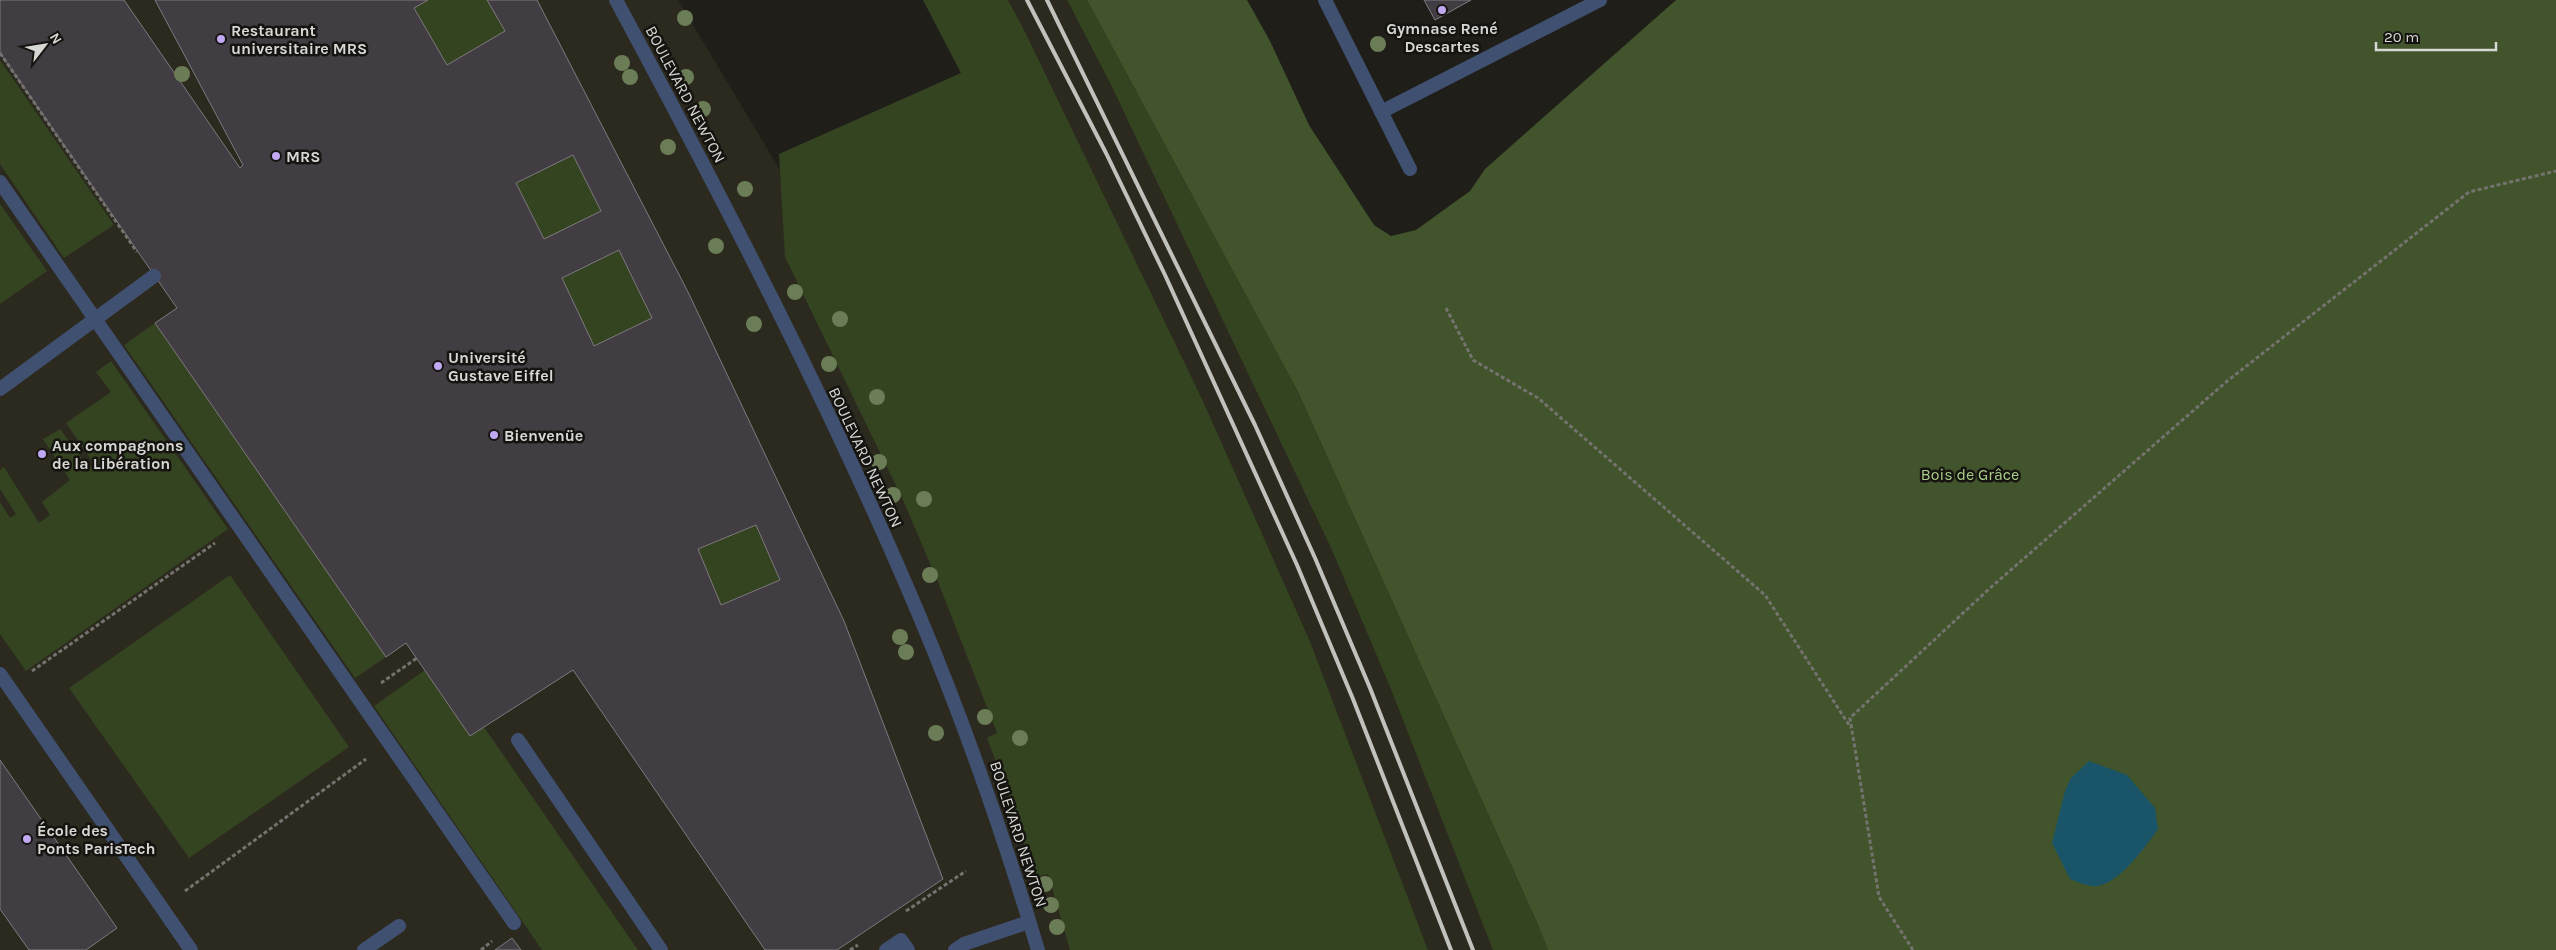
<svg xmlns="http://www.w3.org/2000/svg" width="2556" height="950" font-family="Karla,sans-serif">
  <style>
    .built { fill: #2c291f }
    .green { fill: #344421 }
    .forest { fill: #41542b }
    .water { fill: #195468 }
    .building { fill: #413d42; stroke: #7e7a7f; fill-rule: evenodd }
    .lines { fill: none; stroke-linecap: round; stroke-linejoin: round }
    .path { stroke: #74736f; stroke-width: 3; stroke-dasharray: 4 2.5; stroke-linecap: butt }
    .service { stroke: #405070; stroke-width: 14 }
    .pedestrian { stroke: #405070; stroke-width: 14 }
    .minor { stroke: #405070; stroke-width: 14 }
    .rail { stroke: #c1c1be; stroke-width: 4 }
    .tree { fill: #6b7d56 }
    .poi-dot { fill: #c2a8f3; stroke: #151410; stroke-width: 2 }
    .labels { text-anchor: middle; stroke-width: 5; stroke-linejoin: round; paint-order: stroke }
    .poi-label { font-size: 16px; font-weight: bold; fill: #d7d7d4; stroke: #151410; text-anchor: start }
    .street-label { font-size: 16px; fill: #d7d7d4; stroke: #151410 }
    .park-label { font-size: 16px; fill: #aacb88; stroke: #151410 }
  </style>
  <rect width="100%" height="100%" fill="#1f1e19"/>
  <path class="built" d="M0,0h678l117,195 314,755h-1109z
    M1008,0h59l45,87 96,194 123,267 59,139 105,263h-67l-119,-311 -106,-238z"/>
  <path class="green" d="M428,0h59l18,31 -58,34 -33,-57z
    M923,0h85l17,32 178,369 106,238 119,311h-358l-22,-76 -13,3 -25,-78 -23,-61 10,-5 -57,-146 -37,-87 -118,-243 -6,-103 182,-81z
    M1067,0h20l211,392 240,533 10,25h-55l-103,-263 -59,-139 -219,-461z
    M0,60l114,165 -50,33 -64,-94z
    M573,155l28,56 -57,28 -28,-56z
    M0,204l47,67 -47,33z
    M619,250l33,68 -58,28 -32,-68z
    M155,323l231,334 -31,21 -231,-333z
    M111,361l117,168 -202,142 -26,-37v-132l10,16 6,-4 -16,-25v-19l4,-3 35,56 11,-8 -8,-13 28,-22 -27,-41 17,-10 29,39 6,-3 -29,-42 45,-31 -15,-20z
    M756,525l24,55 -59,25 -23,-56z
    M230,575l119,172 -160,111 -120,-170z
    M425,670l59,57 154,223h-96l-168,-244z"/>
  <path class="forest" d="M1087,0h160l23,41 39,84 65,100 17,11 25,-6 54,-39 15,-22 191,-169h880v950h-1008l-10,-25 -240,-533z"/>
  <path class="water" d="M2089,761l38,14 28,33 3,21c-12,17 -42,60 -66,57 -7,-1 -15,-4 -22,-7l-18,-36 13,-52 6,-13z"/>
  <path class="building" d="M0,0h124l116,168 3,-3 -88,-165h273l-14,8 33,57 58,-34 -18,-31h50l151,292 156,329 99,258 -106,71h-72l-192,-280 -103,66 -64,-93 -20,14 -231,-334 22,-15 -177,-255zM573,155l28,56 -57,28 -28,-56zM619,250l33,68 -58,28 -32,-68zM756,525l24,55 -59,25 -23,-56z
    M1424,0h47l-36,20z
    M0,760l117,168 -31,22h-57l-29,-41z
    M512,938l9,12h-26z"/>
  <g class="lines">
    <path class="path" d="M0,53l137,199
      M1446,308l27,52 65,38 227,197 86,133
      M32,671l183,-128
      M381,683l36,-25
      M185,891l181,-132
      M906,911l60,-40
      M481,950l11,-9
      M850,950l8,-5
      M1913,950l-34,-53 -29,-179 139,-129 237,-207 243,-190 87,-21"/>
    <path class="service" d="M1381,112l219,-112
      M0,182l514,741
      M518,740l143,210
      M364,950l35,-24
      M886,950l15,-10 7,10
      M955,950l9,-6 65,-22"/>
    <path class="pedestrian" d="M0,389l154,-113
      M0,674l191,276"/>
    <path class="minor" d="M616,0c108,201 214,404 303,615 46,109 85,222 119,335
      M1325,0l85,169"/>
    <path class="rail" d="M1027,0l79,153 59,122 132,290 56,134 98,251
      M1047,0l208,425 60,133 55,130 103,262"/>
  </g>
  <g class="tree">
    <circle cx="685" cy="18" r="8"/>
    <circle cx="1378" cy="44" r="8"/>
    <circle cx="622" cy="63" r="8"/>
    <circle cx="182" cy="74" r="8"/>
    <circle cx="630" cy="77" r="8"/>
    <circle cx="686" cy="77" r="8"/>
    <circle cx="703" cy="109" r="8"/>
    <circle cx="668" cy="147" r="8"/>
    <circle cx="745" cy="189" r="8"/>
    <circle cx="716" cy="246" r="8"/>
    <circle cx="795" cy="292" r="8"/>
    <circle cx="840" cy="319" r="8"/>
    <circle cx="754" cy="324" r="8"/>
    <circle cx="829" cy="364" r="8"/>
    <circle cx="877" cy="397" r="8"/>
    <circle cx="879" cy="462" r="8"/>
    <circle cx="893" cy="495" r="8"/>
    <circle cx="924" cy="499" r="8"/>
    <circle cx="930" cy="575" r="8"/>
    <circle cx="900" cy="637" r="8"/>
    <circle cx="906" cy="652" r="8"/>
    <circle cx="985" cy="717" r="8"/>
    <circle cx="936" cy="733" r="8"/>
    <circle cx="1020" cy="738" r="8"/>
    <circle cx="1045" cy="884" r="8"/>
    <circle cx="1051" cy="905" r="8"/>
    <circle cx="1057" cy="927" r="8"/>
  </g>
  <g class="poi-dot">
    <circle cx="1442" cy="10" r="5"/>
    <circle cx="221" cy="39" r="5"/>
    <circle cx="276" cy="156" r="5"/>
    <circle cx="438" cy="366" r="5"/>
    <circle cx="494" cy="435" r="5"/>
    <circle cx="42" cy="454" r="5"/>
    <circle cx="27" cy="839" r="5"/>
  </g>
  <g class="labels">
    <g class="poi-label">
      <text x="1442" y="34" text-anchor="middle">Gymnase René<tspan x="1442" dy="18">Descartes</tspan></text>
      <text x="231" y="36">Restaurant<tspan x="231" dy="18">universitaire MRS</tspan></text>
      <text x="286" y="162">MRS</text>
      <text x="448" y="363">Université<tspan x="448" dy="18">Gustave Eiffel</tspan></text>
      <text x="504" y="441">Bienvenüe</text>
      <text x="52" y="451">Aux compagnons<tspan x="52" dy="18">de la Libération</tspan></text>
      <text x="37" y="836">École des<tspan x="37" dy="18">Ponts ParisTech</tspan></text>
    </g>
    <g class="street-label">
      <text transform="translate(686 94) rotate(62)" y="6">BOULEVARD NEWTON</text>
      <text transform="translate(866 457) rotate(65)" y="6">BOULEVARD NEWTON</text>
      <text transform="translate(1019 834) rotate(72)" y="6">BOULEVARD NEWTON</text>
    </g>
    <g class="park-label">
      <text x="1970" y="480">Bois de Grâce</text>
    </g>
  </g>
  <g transform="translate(45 45) rotate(59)" stroke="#151410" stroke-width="4" paint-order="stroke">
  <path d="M0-4L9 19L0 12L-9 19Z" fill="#d7d7d4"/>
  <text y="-8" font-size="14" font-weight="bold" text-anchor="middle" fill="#d7d7d4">N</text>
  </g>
  <path d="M2376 42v8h120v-8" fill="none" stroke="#d7d7d4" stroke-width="2.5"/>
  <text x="2384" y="42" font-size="15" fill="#d7d7d4" stroke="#151410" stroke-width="4" paint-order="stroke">20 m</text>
</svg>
